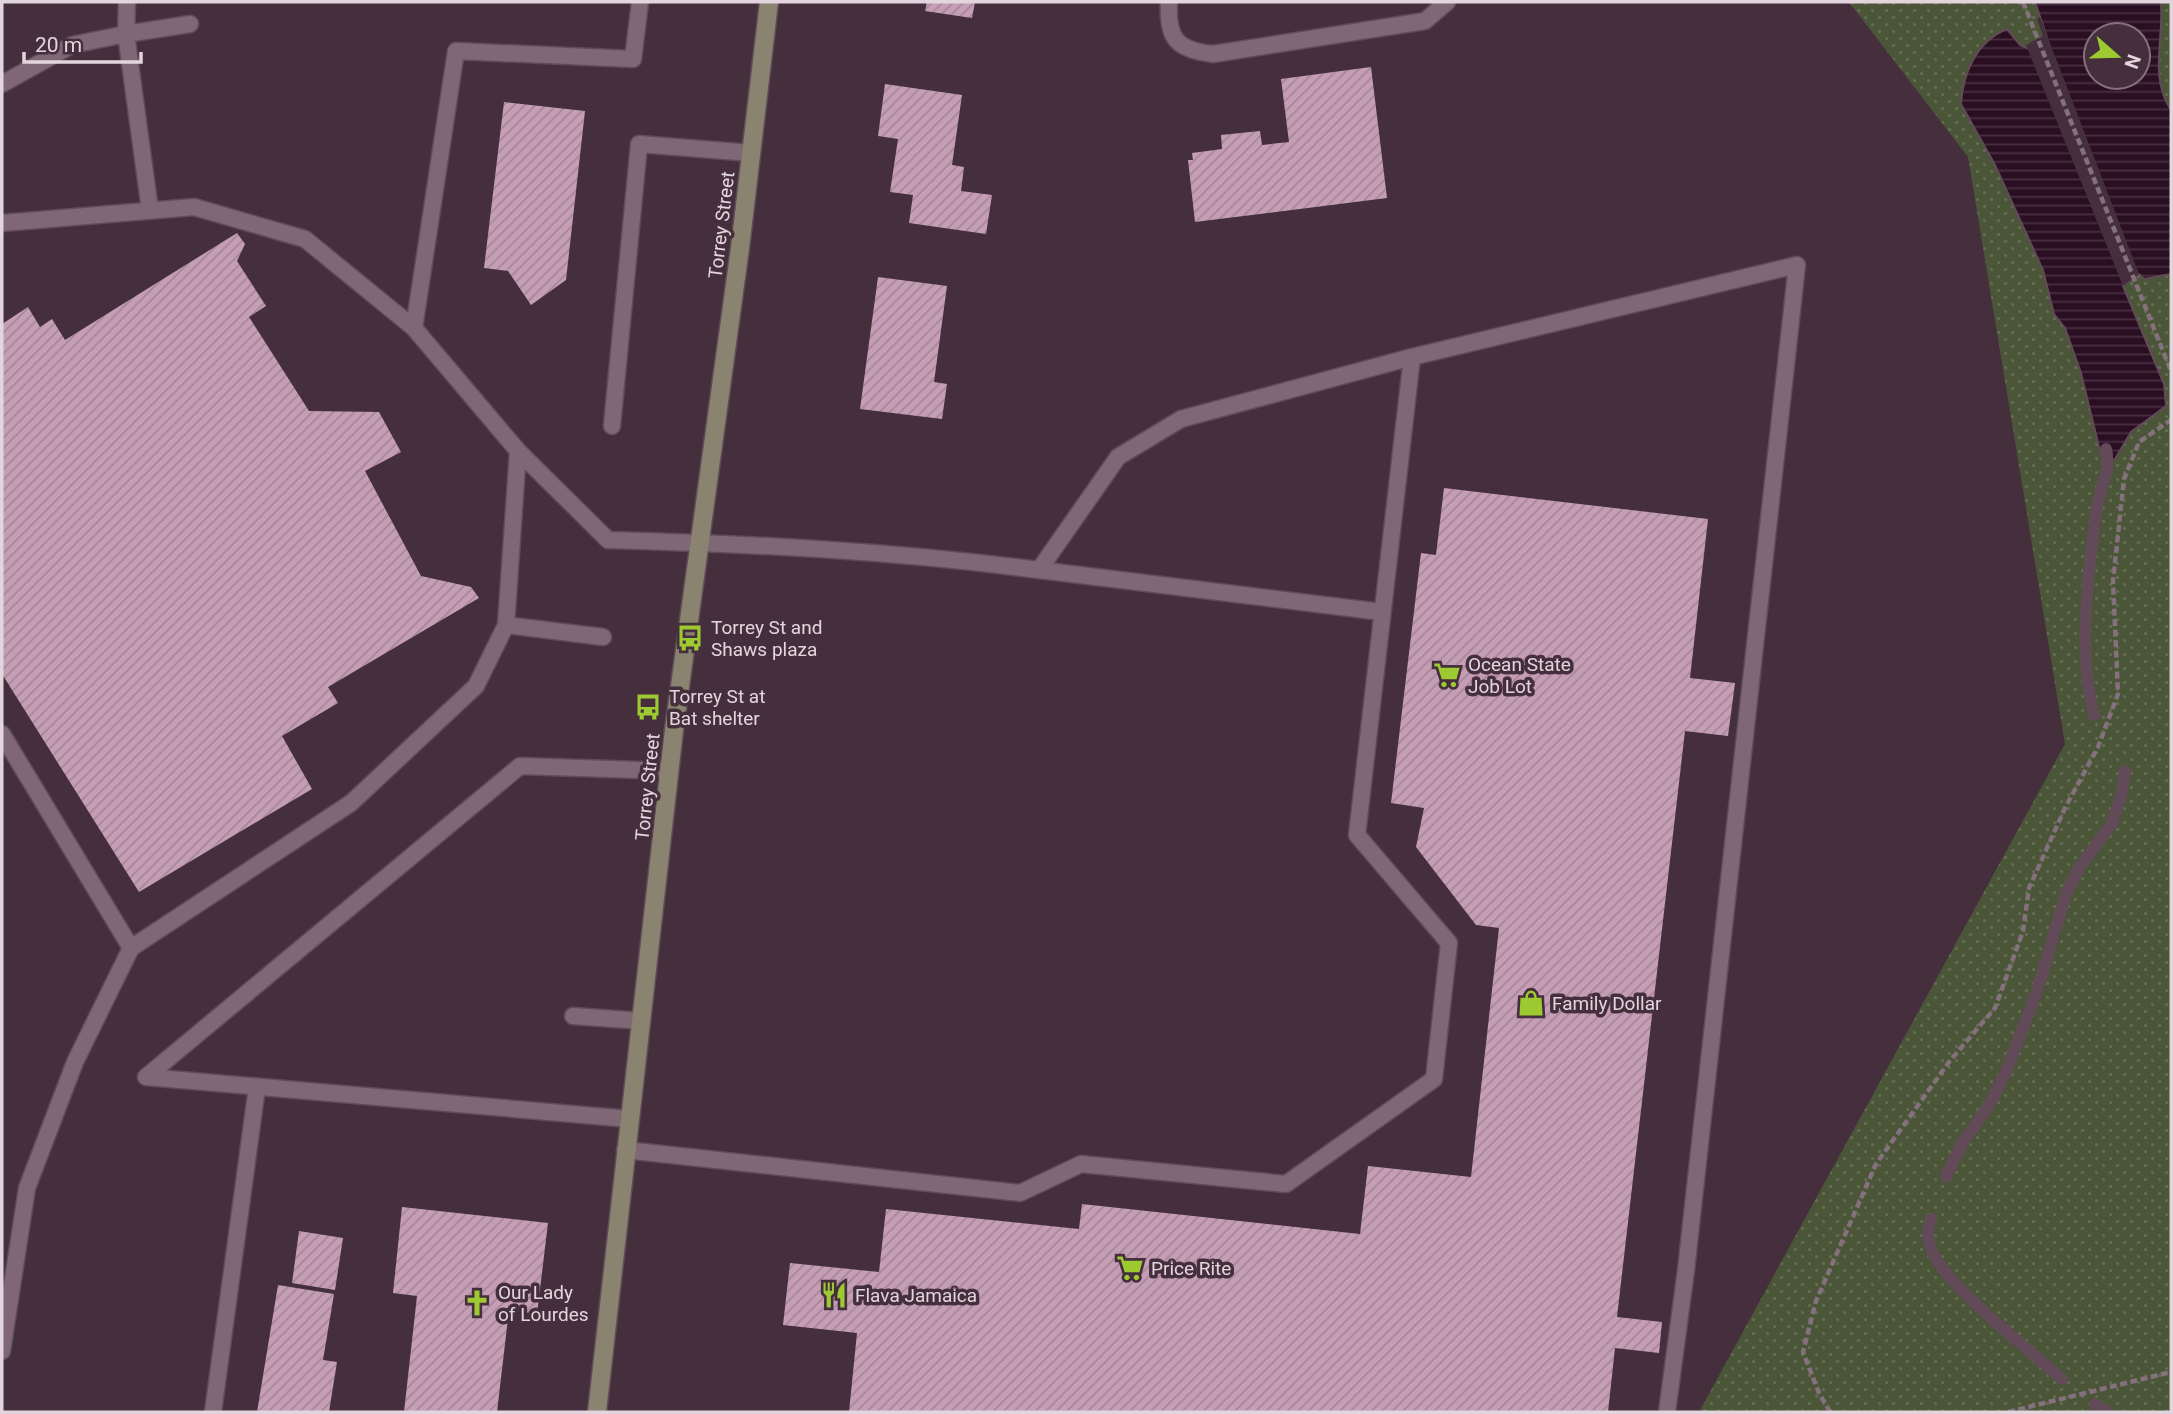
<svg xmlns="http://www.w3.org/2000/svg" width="2173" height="1414" font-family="Roboto,sans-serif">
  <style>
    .grass { fill: url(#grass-dots); fill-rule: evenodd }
    .water { fill: url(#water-rules); stroke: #624a59; stroke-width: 2; fill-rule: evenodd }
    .pier { fill: #452f3d }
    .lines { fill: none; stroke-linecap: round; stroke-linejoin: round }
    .stream { stroke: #624a59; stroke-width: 12 }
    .building { fill: url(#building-hatch) }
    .service-casing { stroke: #5f4c58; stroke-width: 19 }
    .secondary-casing { stroke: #5f4c58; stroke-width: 21 }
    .path { stroke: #84717d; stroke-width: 4.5; stroke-dasharray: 7 3.5; stroke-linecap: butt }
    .service { stroke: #806776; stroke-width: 16 }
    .secondary { stroke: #8a8370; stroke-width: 18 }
    .labels { text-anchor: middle; stroke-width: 7; stroke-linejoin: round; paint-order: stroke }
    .street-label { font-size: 19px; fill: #e3d5dd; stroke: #452f3d }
    .poi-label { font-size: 19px; fill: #e3d5dd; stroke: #452f3d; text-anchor: start }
  </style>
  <defs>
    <pattern id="grass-dots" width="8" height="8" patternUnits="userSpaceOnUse" patternTransform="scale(1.75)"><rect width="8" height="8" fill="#4a5637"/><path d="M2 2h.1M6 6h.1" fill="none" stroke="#646d54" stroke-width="1.8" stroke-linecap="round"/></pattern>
    <pattern id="water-rules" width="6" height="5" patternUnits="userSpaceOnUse" patternTransform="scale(1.75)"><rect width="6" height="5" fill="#2a0e21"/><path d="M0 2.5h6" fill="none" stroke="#493041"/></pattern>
    <pattern id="building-hatch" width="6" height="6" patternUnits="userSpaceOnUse" patternTransform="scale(1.75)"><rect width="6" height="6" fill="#c59eb6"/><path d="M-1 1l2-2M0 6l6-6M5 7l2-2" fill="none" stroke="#a58699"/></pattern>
  </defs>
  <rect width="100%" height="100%" fill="#452f3d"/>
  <path class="grass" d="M1849,2h322v1410h-472l366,-668 -97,-587zM2096,35h42v42h-42z"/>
  <path class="water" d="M2035,2h126c3,37 -12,76 10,108v164l-27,5 -5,-5 -16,12 41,98 2,22 -35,26 -16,27 -6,4 -8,-8 -20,-82 -16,-45 -11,-14 -11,-44 -48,-105 -34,-61c2,-32 16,-63 46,-75l13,16 9,4 18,-12zM2096,35h42v42h-42z"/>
  <path class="pier" d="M2040,17l99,257 -16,12 -97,-241 17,-9 -6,-17z"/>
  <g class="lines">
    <path class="stream" d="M2094,715c-16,-60 -6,-142 2,-203 3,-22 15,-41 10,-63
      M1946,1176l17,-34 25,-35 18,-35 31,-81 29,-97 13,-26 32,-43 10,-28 4,-26
      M1931,1219c-3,10 -4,17 -1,27 9,35 102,106 132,133
      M2095,1404l13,8"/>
  </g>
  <path class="building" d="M927,2h48l-3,16 -47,-7z
    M1371,67l16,131 -192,24 -7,-62h5l-1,-7 30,-4 -1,-14 39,-4 2,14 27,-3 -8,-63z
    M885,84l77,11 -10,70 12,2 -3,24 31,4 -6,39 -77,-11 4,-28 -23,-3 8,-53 -20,-3z
    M504,102l81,9 -19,169 -35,25 -23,-34 -24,-3z
    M237,233l8,11 -8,17 29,45 -17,11 60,94 70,1 22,40 -36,19 56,105 50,11 8,11 -151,89 10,16 -56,33 30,53 -173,103 -137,-218v-350l26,-17 12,20 12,-8 13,21z
    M878,277l69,9 -13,96 13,2 -5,35 -82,-10z
    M1444,488l264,31 -18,159 45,5 -7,53 -43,-5 -68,586 45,5 -3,31 -44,-5 -7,64h-759l8,-79 -74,-8 7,-62 89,9 7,-63 193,20 3,-25 278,30 8,-68 103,11 28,-249 -23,-3 -60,-78 8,-39 -33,-5 30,-250 15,2z
    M402,1207l146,16 -11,91 -28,-4 -12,102h-93l13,-116 -24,-3z
    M299,1231l44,7 -8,52 -43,-7z
    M278,1285l56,9 -11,66 14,2 -8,50h-72z"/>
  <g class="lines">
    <g class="service-casing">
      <path id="service" d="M1169,2c-2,36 7,48 44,52l212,-33 22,-19
        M2,84l70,-39 54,-11 1,-32
        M150,210l-24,-176 64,-10
        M2,223l192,-16 111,32 109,89 104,123 90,89c144,4 287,11 431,30l79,-113 63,-38 231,-62 -55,478 92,108 -15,136 -148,105 -205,-20 -61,29 -395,-43
        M414,328l42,-277 177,8 7,-57
        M1412,357l385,-92 -111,1005 -19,142
        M612,426l27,-282 112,9
        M1039,570l343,42
        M506,625l97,12
        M2,734l129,214
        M573,1016l69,5
        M630,1119l-484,-42 374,-311 150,5
        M2,1351l25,-163 48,-126 56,-114 220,-145 125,-117 30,-61 12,-174
        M213,1412l44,-325"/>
    </g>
    <g class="secondary-casing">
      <path id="secondary" d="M597,1412l77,-682 66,-482 29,-246"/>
    </g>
    <path class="path" d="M2023,2l148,369
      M1830,1412l-11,-19 -16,-41 13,-51 60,-137 73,-102 46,-54 28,-77 6,-43 36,-80 33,-61 20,-53 -5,-113 11,-102 15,-37 32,-22
      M2008,1412l163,-40"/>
    <use href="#service" class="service"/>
    <use href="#secondary" class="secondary"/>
  </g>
  <defs>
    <g id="bus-bare" transform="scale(2.1)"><path d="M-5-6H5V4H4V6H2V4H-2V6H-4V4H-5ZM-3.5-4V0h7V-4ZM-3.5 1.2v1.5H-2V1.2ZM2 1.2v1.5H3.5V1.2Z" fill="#9dca31" stroke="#452f3d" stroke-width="2.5" paint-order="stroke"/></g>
    <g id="supermarket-bare" transform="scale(2.1)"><path d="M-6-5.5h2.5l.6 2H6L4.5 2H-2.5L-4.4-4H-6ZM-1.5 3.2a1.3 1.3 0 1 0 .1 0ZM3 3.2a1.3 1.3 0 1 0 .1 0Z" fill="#9dca31" stroke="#452f3d" stroke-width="2.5" paint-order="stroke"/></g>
    <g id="shop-bare" transform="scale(2.1)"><path d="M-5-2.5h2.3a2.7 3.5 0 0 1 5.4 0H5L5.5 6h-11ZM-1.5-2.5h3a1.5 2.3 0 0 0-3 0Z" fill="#9dca31" stroke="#452f3d" stroke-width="2.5" paint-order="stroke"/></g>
    <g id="restaurant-bare" transform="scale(2.1)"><path d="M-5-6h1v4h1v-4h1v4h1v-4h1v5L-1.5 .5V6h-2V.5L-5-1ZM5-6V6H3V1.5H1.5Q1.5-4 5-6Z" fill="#9dca31" stroke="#452f3d" stroke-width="2.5" paint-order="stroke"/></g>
    <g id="church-bare" transform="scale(2.1)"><path d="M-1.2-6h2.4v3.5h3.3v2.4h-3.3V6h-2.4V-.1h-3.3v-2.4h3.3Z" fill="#9dca31" stroke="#452f3d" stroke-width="2.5" paint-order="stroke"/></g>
  </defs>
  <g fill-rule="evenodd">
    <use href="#bus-bare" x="690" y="638"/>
    <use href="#supermarket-bare" x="1447" y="675"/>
    <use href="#bus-bare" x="648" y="707"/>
    <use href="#shop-bare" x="1531" y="1003"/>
    <use href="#supermarket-bare" x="1130" y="1268"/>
    <use href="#restaurant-bare" x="834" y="1295"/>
    <use href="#church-bare" x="477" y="1303"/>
  </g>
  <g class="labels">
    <g class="street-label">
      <text transform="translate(721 225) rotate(-83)" y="7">Torrey Street</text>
      <text transform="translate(647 787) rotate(-84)" y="7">Torrey Street</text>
    </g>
    <g class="poi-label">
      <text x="711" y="634">Torrey St and<tspan x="711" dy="22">Shaws plaza</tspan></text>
      <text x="1468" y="671">Ocean State<tspan x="1468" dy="22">Job Lot</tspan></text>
      <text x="669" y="703">Torrey St at<tspan x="669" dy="22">Bat shelter</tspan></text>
      <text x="1552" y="1010">Family Dollar</text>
      <text x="1151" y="1275">Price Rite</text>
      <text x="498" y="1299">Our Lady<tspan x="498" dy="22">of Lourdes</tspan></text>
      <text x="855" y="1302">Flava Jamaica</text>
    </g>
  </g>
  <rect width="2173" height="1414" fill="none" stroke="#e3d5dd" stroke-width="7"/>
  <g transform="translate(2117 56) rotate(110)"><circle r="33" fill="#452f3d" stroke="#84717d" stroke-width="2"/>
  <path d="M0-5L12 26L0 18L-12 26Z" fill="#9dca31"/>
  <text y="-10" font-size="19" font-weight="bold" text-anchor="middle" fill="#e3d5dd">N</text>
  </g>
  <path d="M24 52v10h117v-10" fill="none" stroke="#e3d5dd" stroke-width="3.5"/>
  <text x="35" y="52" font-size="21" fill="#e3d5dd" stroke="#452f3d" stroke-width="5" paint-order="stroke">20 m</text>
</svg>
